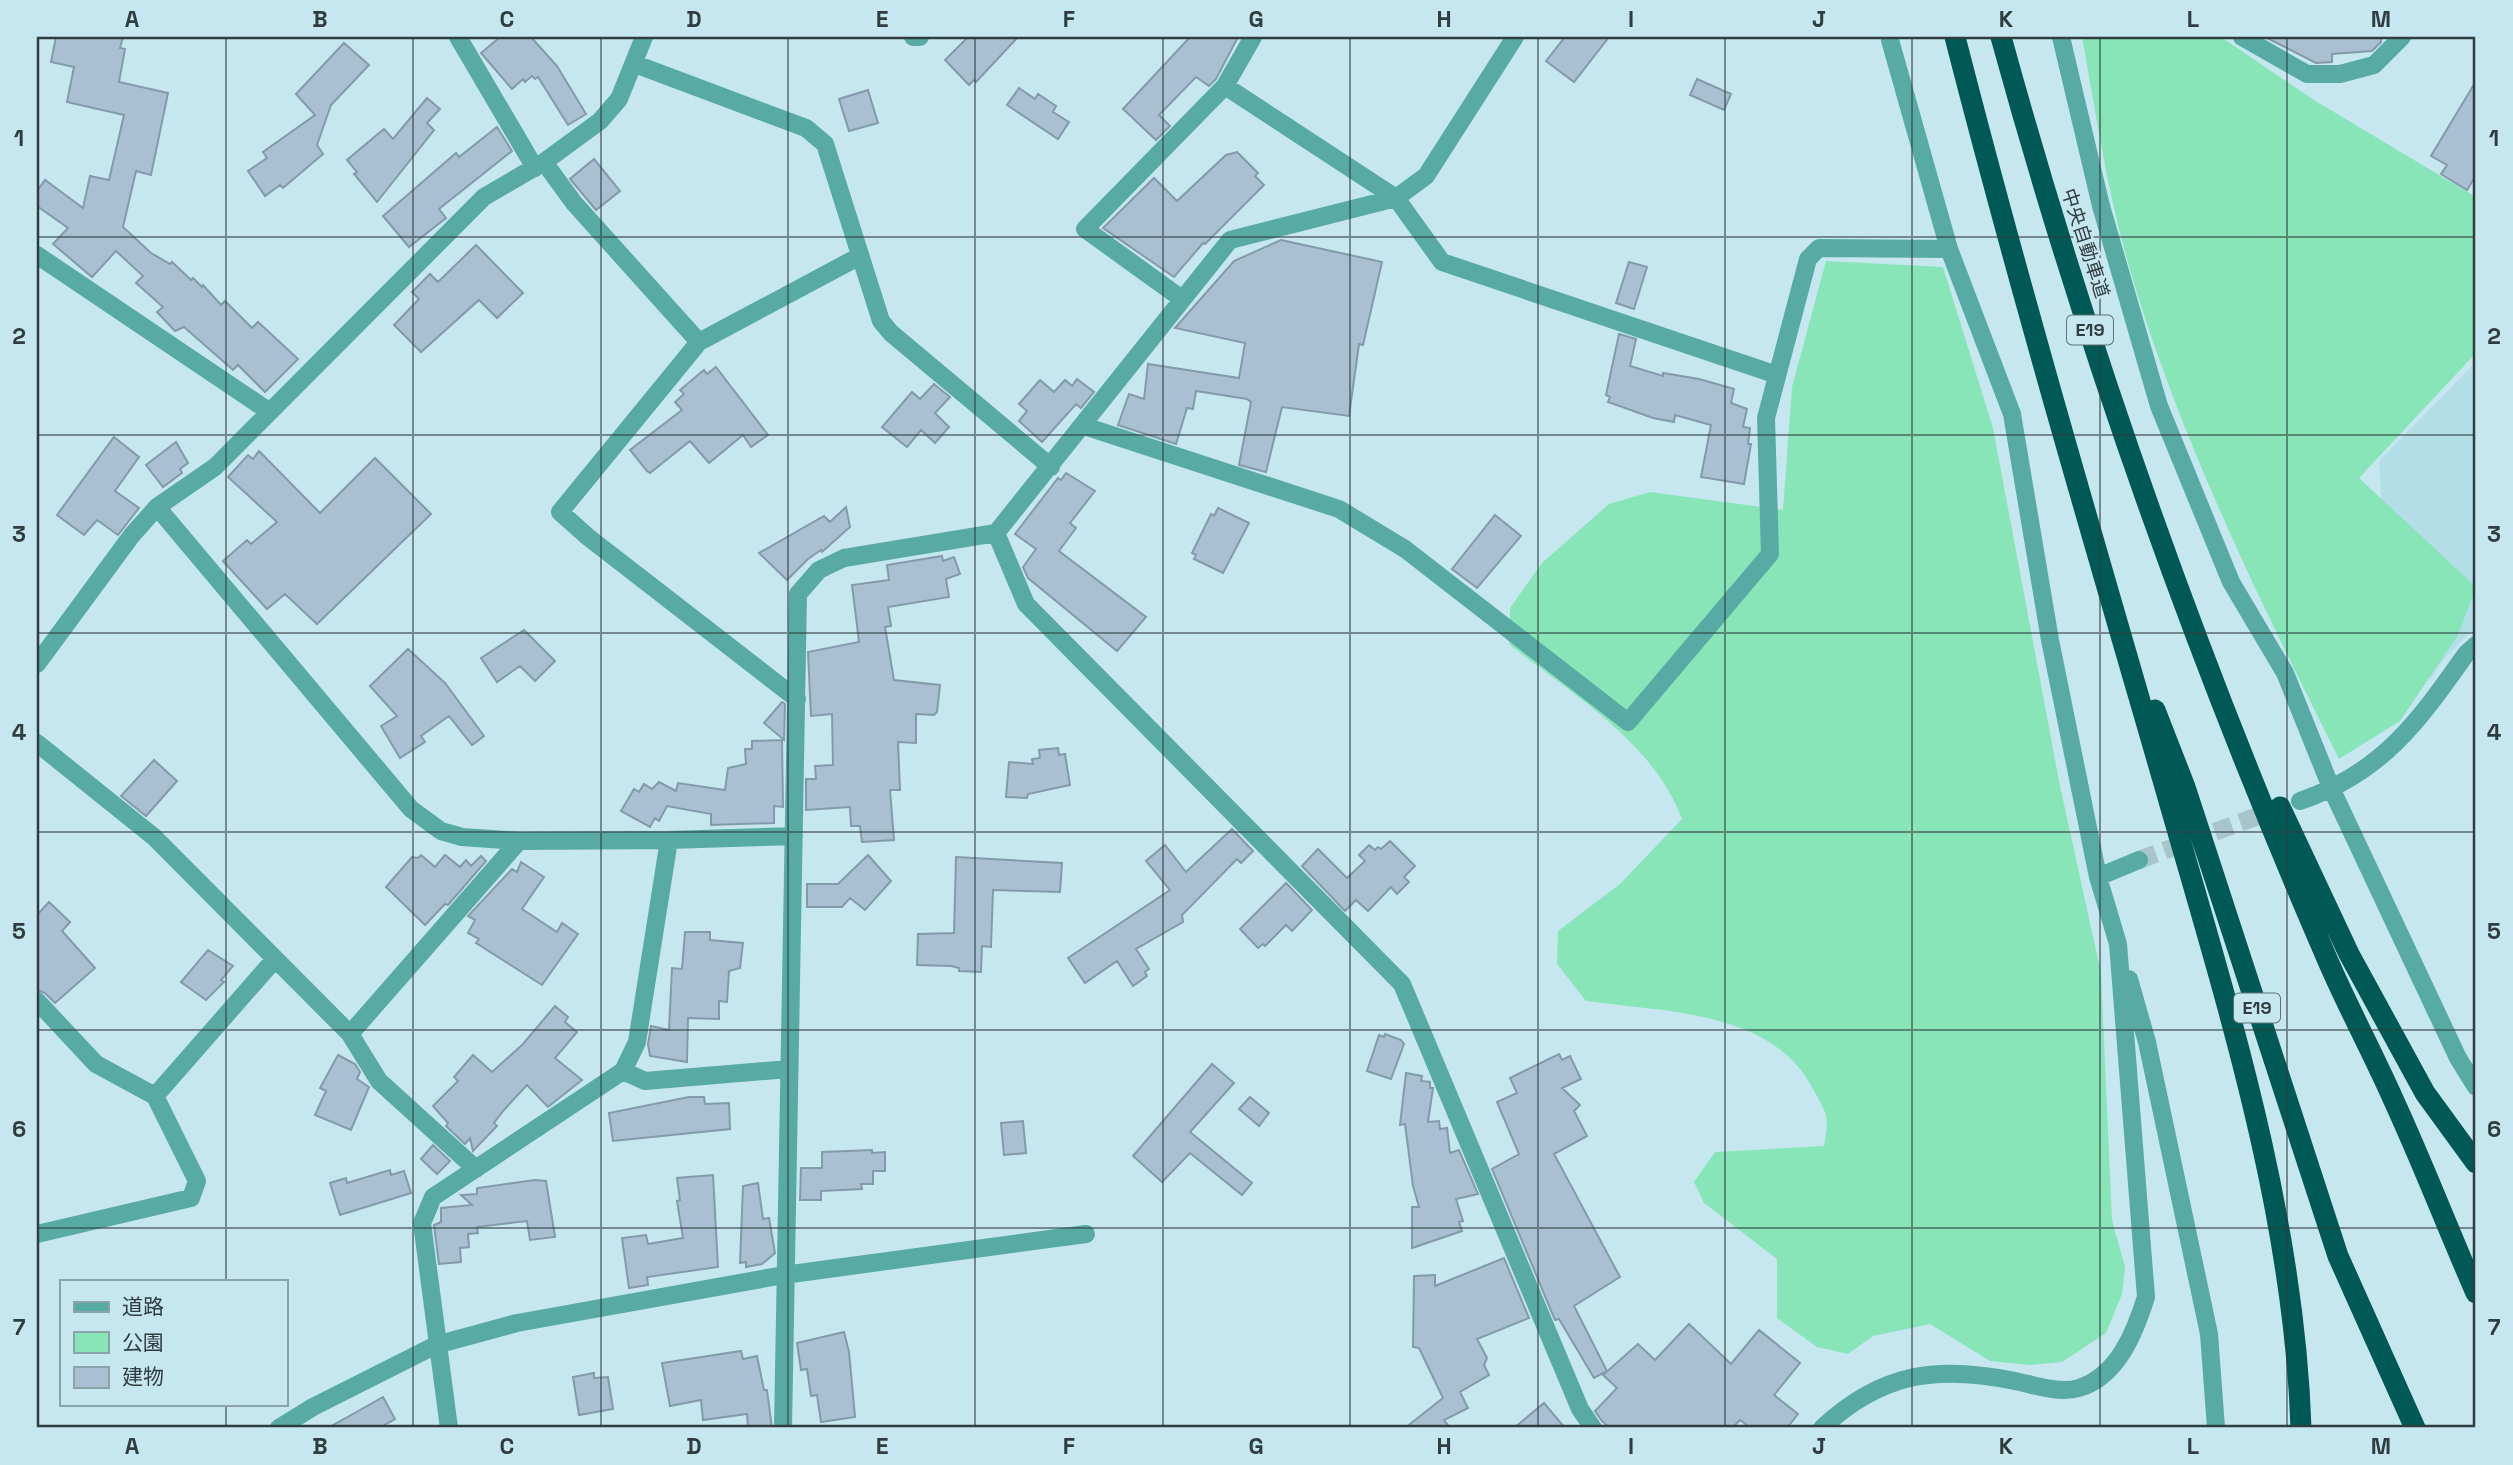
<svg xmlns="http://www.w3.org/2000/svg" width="2513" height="1465" font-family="'Space Grotesk','Noto Sans JP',sans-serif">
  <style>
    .built { fill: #b3dde7 }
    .green { fill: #88e5b8 }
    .building { fill: #a8c0d1; stroke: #839aab; stroke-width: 2 }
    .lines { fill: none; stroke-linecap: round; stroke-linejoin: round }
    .minor-tunnel { stroke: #a8c5cc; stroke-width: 18; stroke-dasharray: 18 9; stroke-linecap: butt }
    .minor { stroke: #57aba4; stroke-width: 18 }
    .tertiary { stroke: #57aba4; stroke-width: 18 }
    .motorway { stroke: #005954; stroke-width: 21 }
    .grid { fill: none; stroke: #303d40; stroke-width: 2; stroke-opacity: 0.55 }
    .labels { text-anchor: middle; stroke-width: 5; stroke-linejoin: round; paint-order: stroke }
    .shield { fill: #c6e7ef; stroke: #5d7074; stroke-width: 2 }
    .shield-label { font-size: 18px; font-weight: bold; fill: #303d40 }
    .street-label { font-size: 19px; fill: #303d40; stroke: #c6e7ef }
    .neatline { fill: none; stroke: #303d40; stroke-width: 2.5 }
    .grid-label { font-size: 23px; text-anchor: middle; font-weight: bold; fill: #303d40 }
  </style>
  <rect width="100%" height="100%" fill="#c6e7ef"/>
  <path class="built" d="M2476,362v264l-33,34 -13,20 -18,-46 -30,-125 -3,-48z"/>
  <path class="green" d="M2082,37h139l93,63 160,96 2,-3v160l-117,125 117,109 -18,48 -58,86 -61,38c-80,-160 -160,-321 -210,-493 -22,-75 -33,-153 -47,-229z
    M1826,261l117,6 50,161 67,358 41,187 11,247 13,47 -3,27 -16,39 -44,29 -32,3 -40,-4 -60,-37 -57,12 -25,18 -31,-7 -40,-29v-59l-73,-56 -10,-21 21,-30 109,-6c6,-32 3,-31 -12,-59 -41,-77 -149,-75 -226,-86l-29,-37 1,-33 62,-47 62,-65c-29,-78 -111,-125 -173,-175l1,-36 32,-45 67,-59 41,-12 133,18 9,-123z"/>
  <path class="building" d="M56,37h67l-3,11 5,1 -6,33 49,11 -17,82 -15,-4 -13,56 28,26 19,11 2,-2 19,18 2,-2 9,9 1,-2 18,20 4,-4 27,27 6,-6 40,37 -33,33 -27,-27 -5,5 -49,-43 -9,4 -18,-19 6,-5 -27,-24 7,-7 -27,-25 -24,26 -39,-33 15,-16 -31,-22v-15l8,-11 38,28 7,-32 19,4 15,-65 -57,-13 7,-35 -23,-5z
    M500,37h31l26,29 29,48 -18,11 -30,-48 -3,2 -3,-3 -7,6 -2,-3 -11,10 -31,-36z
    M968,37h50l-42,45 -2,-2 -5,5 -24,-25z
    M1190,37h48l-22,42 -7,7 -13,-9 -37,38 11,11 -14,14 -33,-31z
    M1565,37h44l-35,45 -28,-21z
    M2265,37h116v5l-9,9 -40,3v8l-16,1z
    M344,43l25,22 -38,40 -14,40 6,9 -40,34 -3,-3 -15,11 -17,-25 19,-13 -4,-6 52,-37 -19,-21z
    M1697,79l34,15 -7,16 -34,-15z
    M2476,81v94l-9,15 -26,-16 6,-9 -16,-9z
    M1019,88l16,11 3,-5 18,12 -3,6 16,10 -11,17 -51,-34z
    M868,90l10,33 -29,8 -10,-32z
    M427,98l13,11 -13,14 7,7 -57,72 -23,-28 3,-2 -10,-12 37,-31 9,10z
    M497,127l15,24 -73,58 7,9 -37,29 -26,-31 73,-63 3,4z
    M1237,152l21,21 -3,3 9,9 -59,59 -2,-1 -29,34 -71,-49 51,-50 23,23 49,-46z
    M594,159l26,32 -24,19 -26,-31z
    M1281,240l101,22 -19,83 -4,-1 -10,72 -67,-9 -16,65 -27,-7 12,-63 -4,-3 -51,-8 -3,18 -6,-1 -11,36 -58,-19 11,-31 15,5 4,-35 91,14 6,-35 -70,-15 59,-67z
    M476,245l47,48 -26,25 -18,-18 -58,52 -27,-27 25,-26 -7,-7 18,-18 8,8z
    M1629,262l18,5 -13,42 -18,-6z
    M1619,334l17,5 -6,27 33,10v-3l36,6 35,10 -3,14 16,6 -4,18 7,1 -2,16h3l-7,40 -43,-7 10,-52 -36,-10 -1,7 -21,-4 -45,-16 2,-5 -4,-2z
    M716,367l52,68 -17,12 -8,-12 -34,28 -19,-22 -40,32 -3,-2 -17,-21 52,-40 -7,-8 9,-8 -4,-4 24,-20 3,4z
    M1077,379l17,13 -13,16 -5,-4 -34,38 -23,-21 8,-10 -8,-7 21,-24 14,12 11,-12 7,6z
    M934,384l16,13 -15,16 14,14 -14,16 -14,-13 -14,17 -25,-20 30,-35 8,7z
    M114,437l25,20 -24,34 24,17 -21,27 -21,-15 -13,15 -27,-20z
    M176,442l12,21 -8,6 2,4 -19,14 -17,-22z
    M259,451l61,62 55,-55 56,56 -114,110 -32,-30 -18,15 -44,-48 24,-21 4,4 26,-22 -49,-45 20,-22 5,4z
    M1066,473l29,18 -25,32 6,5 -17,23 87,66 -29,34 -89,-73 -5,-11 13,-18 -21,-15 43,-56 3,2z
    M846,507l4,20 -28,25 -1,-2 -13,9 -21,21 -28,-27 65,-37 6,6z
    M1218,508l31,15 -26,50 -29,-14 2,-4 -4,-2 19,-39 3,2z
    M1495,515l26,21 -44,52 -25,-19z
    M942,556l1,5 11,-4 6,17 -14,5 3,18 -61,10 3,19 -6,1 9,53 46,5 -3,27 -3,3 -18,-1v29l-18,-1 2,48h-10l4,50 -32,2 -2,-16h-9l-1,-19 -44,3v-31h10l-1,-13 18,-1 -1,-51 -21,2 -3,-64 51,-10 -7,-57 37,-5 -2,-15z
    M524,630l31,31 -20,20 -15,-15 -23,16 -16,-24z
    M408,649l37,34 39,53 -12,9 -23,-29 -28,20 4,6 -25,16 -19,-32 16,-10 -27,-30z
    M782,702l3,2 -1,36 -20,-17z
    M782,740l1,67 -9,-1v17l-63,2v-11l-44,-8 -8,15 -4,-3 -5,9 -29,-16 13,-22 5,3 5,-8 8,5 7,-7 17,9 2,-8 47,7 3,-22 18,-4 -1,-15h7v-8z
    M1058,748l1,7 6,-1 5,31 -42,9 -1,4 -21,-1 3,-35 24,2 -1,-5 8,-1 -1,-8z
    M154,760l23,21 -31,35 -25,-20z
    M1232,829l21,22 -12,12 -4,-4 -55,56 1,7 -47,27 13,20 -4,3 2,4 -14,10 -16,-25 -32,22 -17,-25 102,-68 -24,-29 19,-16 21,27z
    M1390,841l25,25 -11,11 5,5 -12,12 -6,-7 -23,24 -12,-11 -11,11 -43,-45 16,-17 29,29 18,-17 -6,-6 10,-10 6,5 3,-3 3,2z
    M421,855l14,12 10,-12 15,12 6,-7 5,6 10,-10 5,5 -38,44 -3,-1 -20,21 -39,-38 26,-30 6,1z
    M868,855l23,26 -26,29 -15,-12 -8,9h-35v-23h31z
    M956,857l106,6 -2,29 -67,-2 -2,57 -9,-1 -1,26 -22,-1v-3l-8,-2 -34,-1 1,-31 36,-1z
    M521,862l23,15 -22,32 35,23 5,-9 16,11 -36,51 -66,-42 3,-4 -11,-6 7,-13 -7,-4 44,-47 5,3z
    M1286,883l26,27 -20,21 -6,-6 -21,21 -2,-2 -5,4 -18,-19z
    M49,902l21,20 -8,9 33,37 -40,35 -10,-10 -8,-3v-75z
    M685,932h25v8l33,3 -3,25 -11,3 -2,31 -8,-1v18l-31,-1 -1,44 -37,-6 -2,-12 3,-18 18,4 3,-62 10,1z
    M208,950l25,16 -12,14 3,2 -18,18 -25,-18z
    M555,1006l13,11 -3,5 12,10 -22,26 27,22 -34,27 -21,-22 -24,26 -9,12 3,3 -24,25 -3,-13 -5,6 -19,-18 2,-3 -15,-17 25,-25 -4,-4 19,-22 19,17 31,-28z
    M1385,1034l16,6 3,4 -13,35 -24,-8 12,-36 5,2z
    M1559,1054l3,6 8,-4 11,23 -19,9 18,17 -6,6 13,25 -33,18 66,123 -46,29 33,65 -13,7 -35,-59 -4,1 -63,-151 27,-15 -22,-52 20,-9 -7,-15z
    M338,1055l17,9 5,8 -3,7 12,8 -18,43 -36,-15 11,-24 -6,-3z
    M1212,1064l22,19 -44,49 62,51 -10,12 -52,-42 -28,29 -29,-26z
    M1406,1073l16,3 -1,5 9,1v6h3l-5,34 11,-1 1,8 7,-1 3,25 9,-3 19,44 -22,5 7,22 -4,1 3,9 -50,17v-41h7l-6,-21 -8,-62 -5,1z
    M689,1097h15l1,7 24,-1 1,26 -117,12 -4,-28z
    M1250,1097l19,16 -10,13 -20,-17z
    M1023,1121l3,32 -22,2 -3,-32z
    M433,1145l17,16 -13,13 -16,-15z
    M872,1150v3l13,-1v19h-12v13h-12l1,5 -41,2v9h-21l1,-32h21v-16z
    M390,1170l1,5 13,-4 7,22 -71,22 -10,-32 16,-5 1,5z
    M713,1175l5,92 -71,10 1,8 -19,3 -7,-50 24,-3 2,9 35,-6 -6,-37 3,-1 -3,-22z
    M535,1180l11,1 9,56 -25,3 -3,-19 -50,6 1,6 -10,1 1,13 -9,1 1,14 -22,2 -5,-39 7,-3v-14l31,-3 -11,-10 16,-1v-6z
    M758,1183l5,36 6,-1 6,35 -13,11 -16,3v-5l-6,1 3,-77z
    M1504,1258l25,60 -52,21 10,19 -3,7 5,10 -29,17 8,16 -24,12 6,8h-45l38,-30 -24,-50 -6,-1 1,-71 21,-1v11z
    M1689,1324l42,40 28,-34 41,33 -26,32 24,19 -11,14h-36l-11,-8 -8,8h-122l-8,-7 -7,-10 22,-23 -14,-13 35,-31 17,16z
    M844,1332l5,20 6,65 -34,5 -4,-27 -6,1 -4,-27 -6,1 -4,-27z
    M741,1351l2,8 14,-3 7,34h3l5,38h-24l-1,-14 -44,6 -2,-20 -31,6 -8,-43z
    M594,1373v5l14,-1 5,32 -34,6 -6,-38z
    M383,1397l12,22 -16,9h-51z
    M1544,1403l21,25h-51z"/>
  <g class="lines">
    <path class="minor-tunnel" d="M2139,860l138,-51"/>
    <path class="minor" d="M458,37l77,131
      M913,37h7
      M2061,37l40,169 58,200 72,176 54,91 47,117 126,268 18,29
      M2242,37l65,37h33l34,-9 28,-28
      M635,64l171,64 19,16 56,177 10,12 160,134
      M1225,86l171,112 46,64 335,113
      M544,162l30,41 125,139
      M37,255l233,157
      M1182,299l-97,-70 140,-143 28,-49
      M1084,426l255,83 66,40 223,173 142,-168 -4,-136 42,-159 11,-11 130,1
      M157,507l254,302 30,22 21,6 57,4 150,-1 125,-4
      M996,533l30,71 376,380 178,425 13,19
      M37,664l95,-129 25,-28 58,-40 269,-270 60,-35 56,-41 19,-22 25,-62
      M797,699l-209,-162 -28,-25 139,-170 161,-86
      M37,743l117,94 196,197 29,47 97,88
      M2300,801c82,-28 118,-79 166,-147l10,-9
      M2098,877l41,-17
      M2129,979l18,63 62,292 7,94
      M37,1001l59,63 59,32
      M350,1034l169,-193
      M623,1071l22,10 144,-12
      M37,1234l154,-36 6,-17 -42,-85 120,-137
      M784,1275l302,-41
      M449,1428l-27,-205 11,-26 190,-126 14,-29 32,-202
      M783,1428l15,-834 21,-24 25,-12 152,-25 234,-293 166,-42 30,-22 89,-139
      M1822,1428c60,-56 116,-63 193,-47 19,4 45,13 64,7 39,-12 56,-56 67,-91l-28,-353 -20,-67 -48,-237 -38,-226 -63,-165 -59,-209"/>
    <path class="tertiary" d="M279,1428l34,-21 123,-62 81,-22 267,-48"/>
    <path class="motorway" d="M1955,37c65,254 139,505 212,757 59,207 127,418 134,634
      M2001,37c86,313 195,619 324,917 21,50 47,97 69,147 29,63 54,128 82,192
      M2155,710l30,77 153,469 77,172
      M2280,807l69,147 76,139 51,70"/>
  </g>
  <path class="grid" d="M226,37v1244M413,37v1391M601,37v1391M788,37v1391M975,37v1391M1163,37v1391M1350,37v1391M1538,37v1391M1725,37v1391M1912,37v1391M2100,37v1391M2287,37v1391M37,237h2439M37,435h2439M37,633h2439M37,832h2439M37,1030h2439M37,1228h2439M226,1404v24"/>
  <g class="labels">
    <g class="shield">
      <rect x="2067" y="315.5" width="46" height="29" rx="5"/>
      <rect x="2234" y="993.5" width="46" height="29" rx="5"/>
    </g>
    <g class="shield-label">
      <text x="2090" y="336">E19</text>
      <text x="2257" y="1014">E19</text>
    </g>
    <g class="street-label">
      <text transform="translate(2086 243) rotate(72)" y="7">中央自動車道</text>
    </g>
  </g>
  <rect width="2513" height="1465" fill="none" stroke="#c6e7ef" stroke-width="77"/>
  <rect x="60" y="1280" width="228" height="126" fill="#c6e7ef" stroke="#8aa3a9" stroke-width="2"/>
  <rect x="74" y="1302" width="35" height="10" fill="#57aba4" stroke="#8aa3a9" stroke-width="2"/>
  <text x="122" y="1314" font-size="21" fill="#303d40">道路</text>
  <rect x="74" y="1332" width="35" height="21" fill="#88e5b8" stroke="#8aa3a9" stroke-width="2"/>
  <text x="122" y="1350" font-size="21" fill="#303d40">公園</text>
  <rect x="74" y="1367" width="35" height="21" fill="#a8c0d1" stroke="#8aa3a9" stroke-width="2"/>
  <text x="122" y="1384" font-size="21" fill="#303d40">建物</text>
  <rect x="38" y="38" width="2436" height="1388" class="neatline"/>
  <g class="grid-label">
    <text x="132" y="27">A</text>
    <text x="320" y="27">B</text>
    <text x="507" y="27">C</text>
    <text x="694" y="27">D</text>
    <text x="882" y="27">E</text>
    <text x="1069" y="27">F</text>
    <text x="1256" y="27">G</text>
    <text x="1444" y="27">H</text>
    <text x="1631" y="27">I</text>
    <text x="1819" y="27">J</text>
    <text x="2006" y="27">K</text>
    <text x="2193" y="27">L</text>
    <text x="2381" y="27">M</text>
    <text x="19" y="146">1</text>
    <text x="2494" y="146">1</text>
    <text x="19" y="344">2</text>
    <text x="2494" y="344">2</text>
    <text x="19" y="542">3</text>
    <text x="2494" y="542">3</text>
    <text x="19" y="740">4</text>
    <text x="2494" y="740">4</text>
    <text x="19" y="939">5</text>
    <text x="2494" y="939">5</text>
    <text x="19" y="1137">6</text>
    <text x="2494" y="1137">6</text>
    <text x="19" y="1335">7</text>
    <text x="2494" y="1335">7</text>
    <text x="132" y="1454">A</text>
    <text x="320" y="1454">B</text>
    <text x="507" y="1454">C</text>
    <text x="694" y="1454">D</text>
    <text x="882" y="1454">E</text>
    <text x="1069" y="1454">F</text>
    <text x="1256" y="1454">G</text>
    <text x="1444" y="1454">H</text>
    <text x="1631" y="1454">I</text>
    <text x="1819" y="1454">J</text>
    <text x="2006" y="1454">K</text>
    <text x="2193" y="1454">L</text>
    <text x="2381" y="1454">M</text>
  </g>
</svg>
